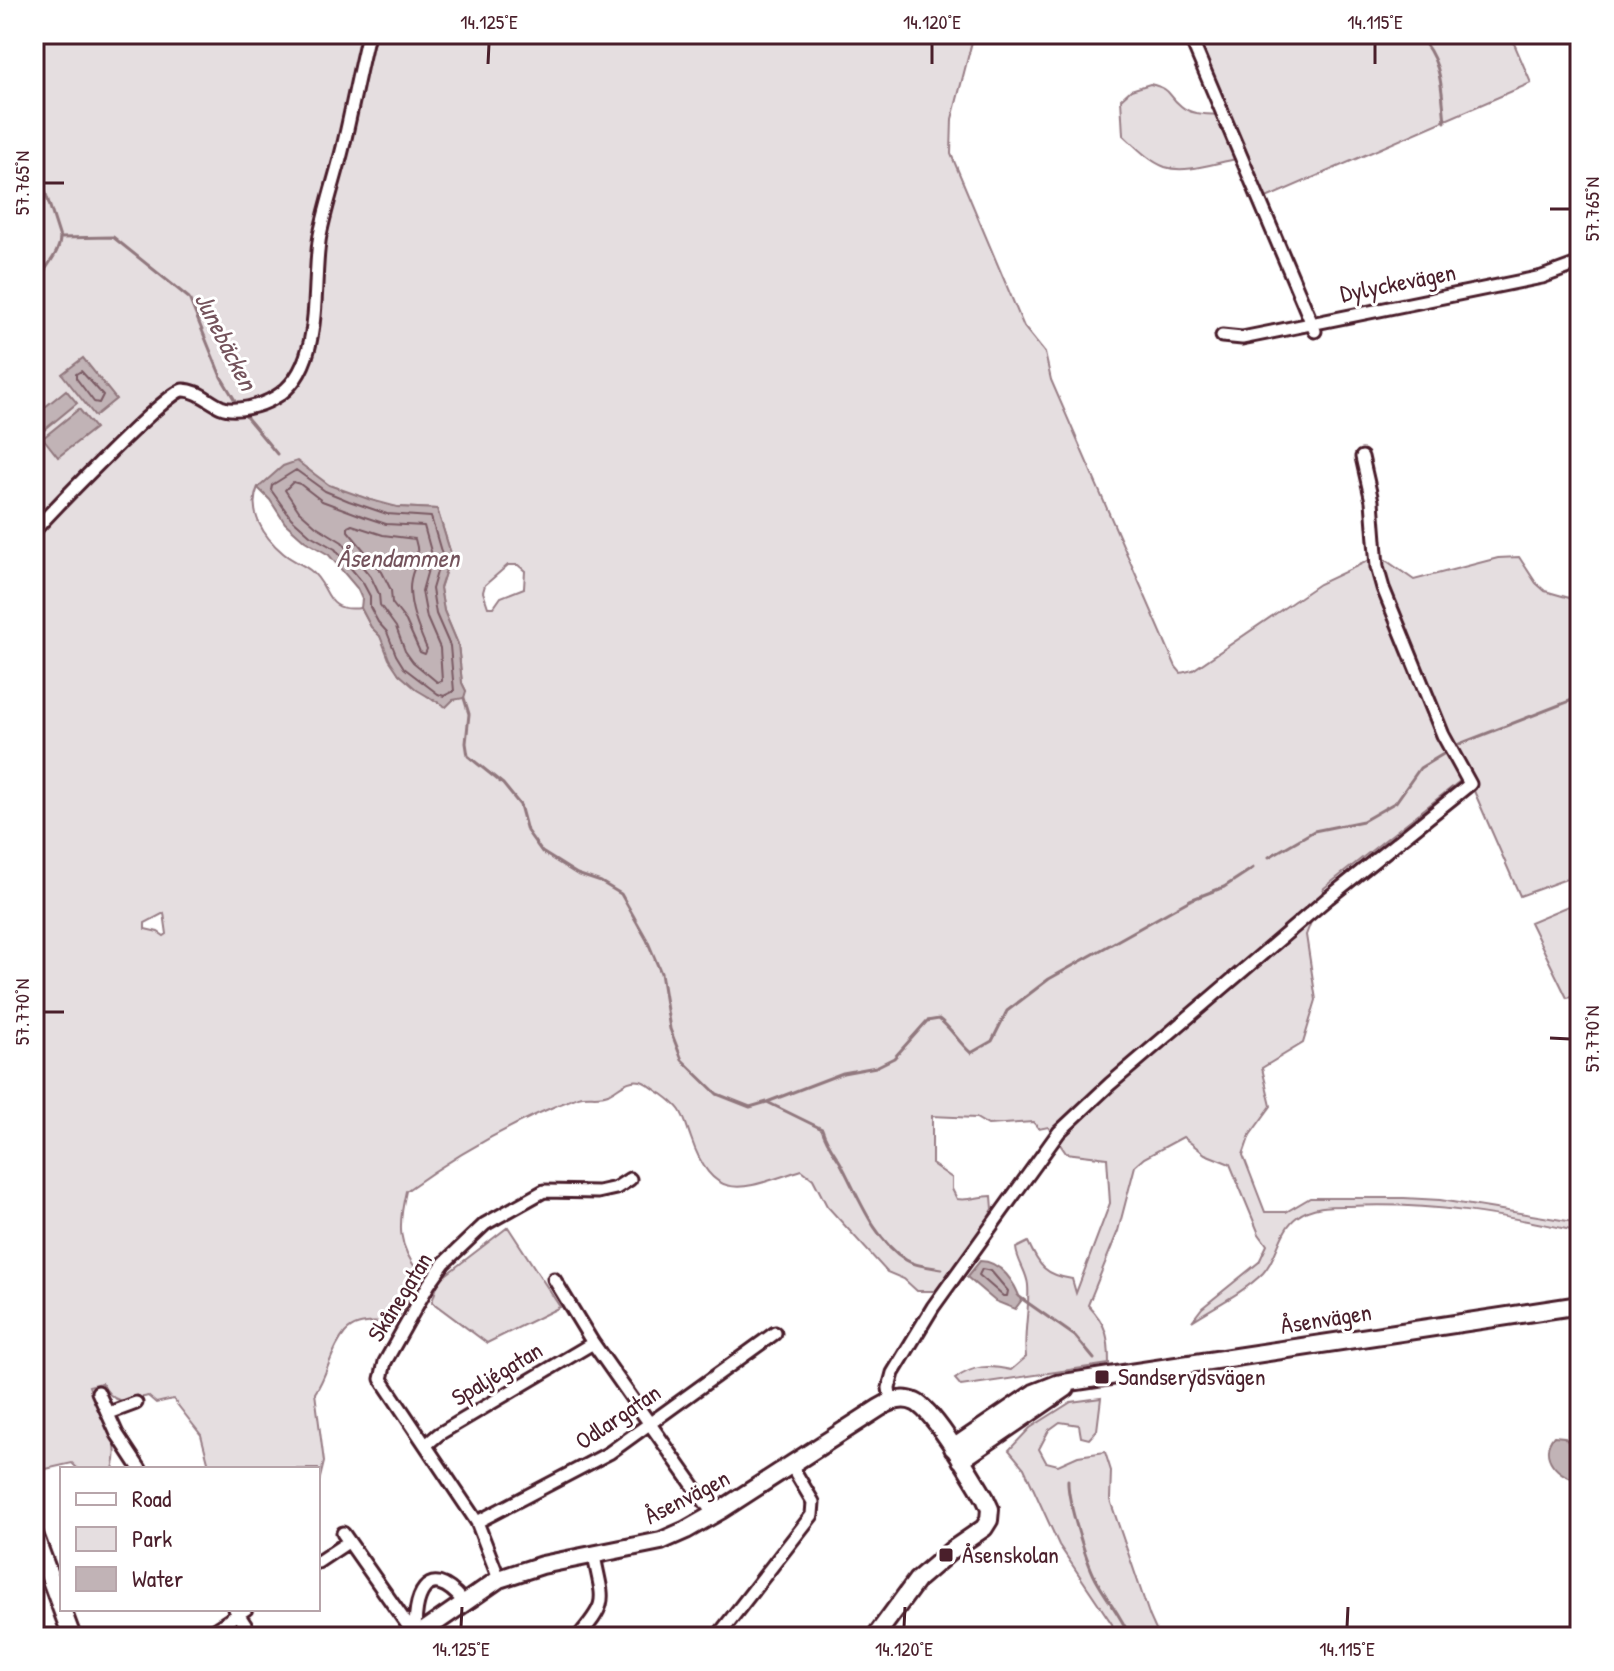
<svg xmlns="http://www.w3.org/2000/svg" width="1614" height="1671" font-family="'Patrick Hand',sans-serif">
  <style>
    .green { fill: #e5dee0; stroke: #987e86; stroke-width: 2; fill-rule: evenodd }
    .water { fill: #c1b3b6; stroke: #91787e; stroke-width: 2 }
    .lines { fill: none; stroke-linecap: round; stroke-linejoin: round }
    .shore { stroke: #7a5a63; stroke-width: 2 }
    .stream { stroke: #91787e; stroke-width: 3 }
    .street-casing { stroke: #4a1f2b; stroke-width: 17 }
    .secondary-casing { stroke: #4a1f2b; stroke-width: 22 }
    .street { stroke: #fff; stroke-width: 11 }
    .secondary { stroke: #fff; stroke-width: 16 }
    .ticks { fill: none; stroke: #4a1f2b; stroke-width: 3 }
    .poi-dot { fill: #4a1f2b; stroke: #fff; stroke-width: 3 }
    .labels { text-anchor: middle; stroke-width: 6; stroke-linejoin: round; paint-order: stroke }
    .street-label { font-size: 24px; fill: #4a1f2b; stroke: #fff }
    .poi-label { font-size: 24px; fill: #4a1f2b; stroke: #fff; text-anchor: start }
    .water-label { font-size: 26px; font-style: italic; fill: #74535c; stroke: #fff }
    .neatline { fill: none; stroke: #4a1f2b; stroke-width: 3 }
    .ticks-label { font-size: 20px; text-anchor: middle; fill: #4a1f2b }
  </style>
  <rect width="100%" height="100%" fill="#fff"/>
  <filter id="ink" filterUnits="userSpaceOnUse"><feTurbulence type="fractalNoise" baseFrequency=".0125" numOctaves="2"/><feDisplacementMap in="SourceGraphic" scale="16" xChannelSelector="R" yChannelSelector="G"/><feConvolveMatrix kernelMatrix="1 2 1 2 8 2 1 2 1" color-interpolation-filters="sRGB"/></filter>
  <g filter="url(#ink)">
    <path class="green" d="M34,34h940l-22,85 -1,35 73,173 21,26 6,27 125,287 5,6 12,-3 126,-86 57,-27 8,2 30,21 84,-22 21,-1 17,26 9,8 35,10v273l-60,22 -46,-105 -14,-10 -136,107 -18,47 10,65 -13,43 -41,25 9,38 -21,29 -7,20 22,57h21l24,-14h94l36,2 140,23v9c-76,-17 -151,-30 -230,-26 -18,0 -37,-1 -53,11 -18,13 -19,40 -34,56 -20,20 -48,33 -71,48l10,-13 57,-46 8,-17 -8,-11 -29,-70 -25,-10 -22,-17 -39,21 -9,8 -17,65 -30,74c19,20 21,32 21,59l-148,22 -6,-7c18,-14 34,-14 56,-9l15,-13c-3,-24 4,-47 2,-72 -1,-13 -11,-24 -12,-37l12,-6c11,24 17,33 44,37l4,14 34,-90 -3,-45 -41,-5 -18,-26 -9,2 -6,-7 -45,3 -12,-7 -44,-2v48l20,14v11l5,10c13,2 22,-3 35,-3l1,13 -34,61 -20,21h-22l-13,-12 -17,-7 -60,-66 -14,-27 -11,-9c-56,17 -87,38 -111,-32 -9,-25 -7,-28 -29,-44 -6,-3 -14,-11 -21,-13 -14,-3 -22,8 -33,13 -9,4 -21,0 -30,3 -61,23 -119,56 -172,94 -8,34 -9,54 14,83 -6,12 -11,34 -23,43 -15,11 -38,-1 -52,16 -15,18 -17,41 -30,60l9,69 -6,24v-17h-108l-9,-34 -28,-36 -17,4 -8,-7c-22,5 -34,11 -46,-13l-13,3c9,32 35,48 24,83h-35l-6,-6 -35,8 4,11 -7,4zM258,487l139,20 40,2 14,45 -11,34 4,23 14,33 4,39 4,8 -13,9 -19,1 -35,-27 -19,-38 -9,-9 -10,-19c-39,5 -29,-22 -51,-38 -8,-6 -19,-10 -27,-17 -19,-16 -36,-41 -25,-66zM508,565h10l7,6 -1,17 -23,9 -7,10h-6l-5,-15 2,-7zM164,913l3,21 -3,2 -6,-4 -13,-3v-6z
      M1197,34h313l21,49 -267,116z
      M1150,84c24,6 15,9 31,22 10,9 25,8 38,9l18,44c-20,3 -51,15 -72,8 -16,-6 -30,-21 -42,-32l-2,-36 10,-9z
      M1580,901v94l-13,3 -37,-76z
      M508,1227l52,80 -73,36 -55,-41 7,-22z
      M1101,1398l-4,32 -8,9 -8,-2 -2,-12 -19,-3 -11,8 -10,19 7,13 12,3 20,-9 27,-4 6,19 -1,29 40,117 9,20h-44l-3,-13 -53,-79 -35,-77 -15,-18 21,-22 41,-26z"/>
    <path class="water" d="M83,358l33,41 -21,17 -33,-42z
      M66,390l11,13 -40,33 -3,-3v-17z
      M79,409l16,19 -37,29 -15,-19z
      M297,461l32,24 42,15 26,7 40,2 14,45 -11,34 4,23 14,33 4,39 4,8 -2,7 -11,2 -7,7 -29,-17 -18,-16 -10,-15 -9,-23 -9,-9 -10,-19 1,-9 -5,-11 -28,-33 -24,-14 -20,-18 -15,-23 -12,-12 25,-22z
      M980,1261c21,0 35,22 41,40l-6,8 -20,-8 -28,-24z
      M1554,1436l10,1 16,17v26c-21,-2 -43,-24 -26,-44z"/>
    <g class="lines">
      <path class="shore" d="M81,371l22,24 -4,8 -5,-1 -18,-24v-4z
        M296,470l29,21 24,10 38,13 44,3 11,38 -10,34 4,25 14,32 4,45 -10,5 -6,-2 -34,-26 -8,-13 -9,-23 -9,-10 -8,-15v-11l-7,-13 -28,-34 -25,-14 -19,-17 -20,-28 1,-5z
        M293,482l7,2 22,17 43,16 21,7 38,2 8,29 -10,36 5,27 13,30 2,33 -5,1 -24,-20 -8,-11 -9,-24 -16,-22 -1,-11 -8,-17 -29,-35 -26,-16 -17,-15 -14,-21z
        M352,525l31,10 32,4c8,26 -5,27 -5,49 0,22 9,42 17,61l-2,5 -5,-2 -14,-31 -14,-18 -1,-13 -9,-18 -34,-41v-4z
        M982,1269l9,2 17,20 -1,5h-4l-24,-21z"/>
      <path class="stream" d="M1417,34c26,27 24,52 28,88
        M34,180l11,11 15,47 53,-1 76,61 32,79 18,30
        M38,376c5,-29 -5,-63 1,-93 4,-16 21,-28 21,-45
        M243,413l34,41
        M464,698l5,16 -3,29 2,13 35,28 17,21 7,26 15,21 35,22 24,8 20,12 26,46 14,33 9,56 12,31 35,34 33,13 17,-5 55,27c4,13 11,22 18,33 18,33 33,77 66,98 9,6 25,7 36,9
        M1457,745l123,-48
        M1269,857l45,-26 49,-10 33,-19 24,-34 25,-15
        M767,1102l76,-29 33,-6 18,-9 33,-37 12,-2c13,10 19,23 32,34l21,-12 15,-30 42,-32 141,-79 34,-13 29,-19
        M1018,1296l57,40 19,23
        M1068,1480c-1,20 19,85 30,103 11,19 23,33 32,54"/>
      <g class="street-casing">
        <path id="street" d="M1189,34l126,297
          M1222,336l20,2 300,-61 38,-14
          M34,531c17,-19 134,-141 149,-141 15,0 25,11 38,17 14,6 40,-1 53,-9 52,-29 37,-114 46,-163 6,-30 16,-59 23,-88 9,-38 16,-76 25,-113
          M554,1279l39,64 121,172
          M98,1392l19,42 23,35
          M891,1401l-2,-13 4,-15 40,-66 126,-175 51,-48 218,-186 142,-114 -27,-49 -60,-147 -6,-21 -5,-66 -10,-44
          M109,1413l27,-10
          M426,1445l13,-11 154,-91
          M477,1522l132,-69 166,-120
          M343,1533l73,104
          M318,1562l30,-20
          M499,1579l-22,-57 -96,-143 4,-17 44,-78 15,-21 41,-39 59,-33 54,1 18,-4 14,-9
          M235,1609l18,28
          M416,1636c-4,-38 11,-77 47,-35
          M203,1637l43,-28
          M578,1637c31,-36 25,-35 16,-81
          M717,1637l95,-122 1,-13 -22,-37"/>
      </g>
      <g class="secondary-casing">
        <path id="secondary" d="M953,1448l81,-55 23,-9 523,-79
          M961,1460l105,-72
          M34,1534l38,103
          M415,1637l84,-58 43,-14 119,-24 25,-11 35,-20 158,-102c11,-7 23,-12 36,-6 20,9 57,75 70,96l5,11 -1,11 -5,8 -32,22 -35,30 -42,57"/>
      </g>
      <use href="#street" class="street"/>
      <use href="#secondary" class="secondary"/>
    </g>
  </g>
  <path class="ticks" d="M488,64l1,-20M932,64v-20M1375,64v-20M44,183h20M1550,209h20M44,1012h20M1550,1038l20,1M461,1627l1,-20M904,1627l1,-20M1347,1627l1,-20"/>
  <g class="poi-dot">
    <rect x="1094" y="1369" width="16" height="16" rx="4"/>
    <rect x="938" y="1547" width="16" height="16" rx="4"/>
  </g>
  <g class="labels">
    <g class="street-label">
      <text transform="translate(1398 283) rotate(-11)" y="8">Dylyckevägen</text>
      <text transform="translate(400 1297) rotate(-58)" y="8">Skånegatan</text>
      <text transform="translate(1326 1319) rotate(-9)" y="8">Åsenvägen</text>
      <text transform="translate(497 1374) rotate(-31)" y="8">Spaljégatan</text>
      <text transform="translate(618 1417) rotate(-34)" y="8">Odlargatan</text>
      <text transform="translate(687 1497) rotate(-27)" y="8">Åsenvägen</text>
    </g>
    <g class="poi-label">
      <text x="1118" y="1385">Sandserydsvägen</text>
      <text x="962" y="1563">Åsenskolan</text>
    </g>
    <g class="water-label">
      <text transform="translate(226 341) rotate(63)" y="9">Junebäcken</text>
      <text x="398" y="567">Åsendammen</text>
    </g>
  </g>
  <rect width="1614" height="1671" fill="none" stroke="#fff" stroke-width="88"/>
  <rect x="60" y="1467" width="260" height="144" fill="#ffffff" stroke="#b7a5aa" stroke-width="2"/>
  <rect x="76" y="1493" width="40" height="12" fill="#ffffff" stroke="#b7a5aa" stroke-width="2"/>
  <text x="132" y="1507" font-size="24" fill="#4a1f2b">Road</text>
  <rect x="76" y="1527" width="40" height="24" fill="#e5dee0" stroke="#b7a5aa" stroke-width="2"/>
  <text x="132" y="1547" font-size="24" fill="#4a1f2b">Park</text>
  <rect x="76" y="1567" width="40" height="24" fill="#c1b3b6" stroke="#b7a5aa" stroke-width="2"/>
  <text x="132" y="1587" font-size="24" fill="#4a1f2b">Water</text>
  <rect x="44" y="44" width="1526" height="1583" class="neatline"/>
  <g class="ticks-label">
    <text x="489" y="29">14.125°E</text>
    <text x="932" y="29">14.120°E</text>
    <text x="1375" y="29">14.115°E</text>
    <text transform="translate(22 183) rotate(-90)" y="7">57.765°N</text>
    <text transform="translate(1592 209) rotate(-90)" y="7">57.765°N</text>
    <text transform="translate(22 1012) rotate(-90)" y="7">57.770°N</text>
    <text transform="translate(1592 1039) rotate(-90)" y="7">57.770°N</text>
    <text x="461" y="1656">14.125°E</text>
    <text x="904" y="1656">14.120°E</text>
    <text x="1347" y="1656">14.115°E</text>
  </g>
</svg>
